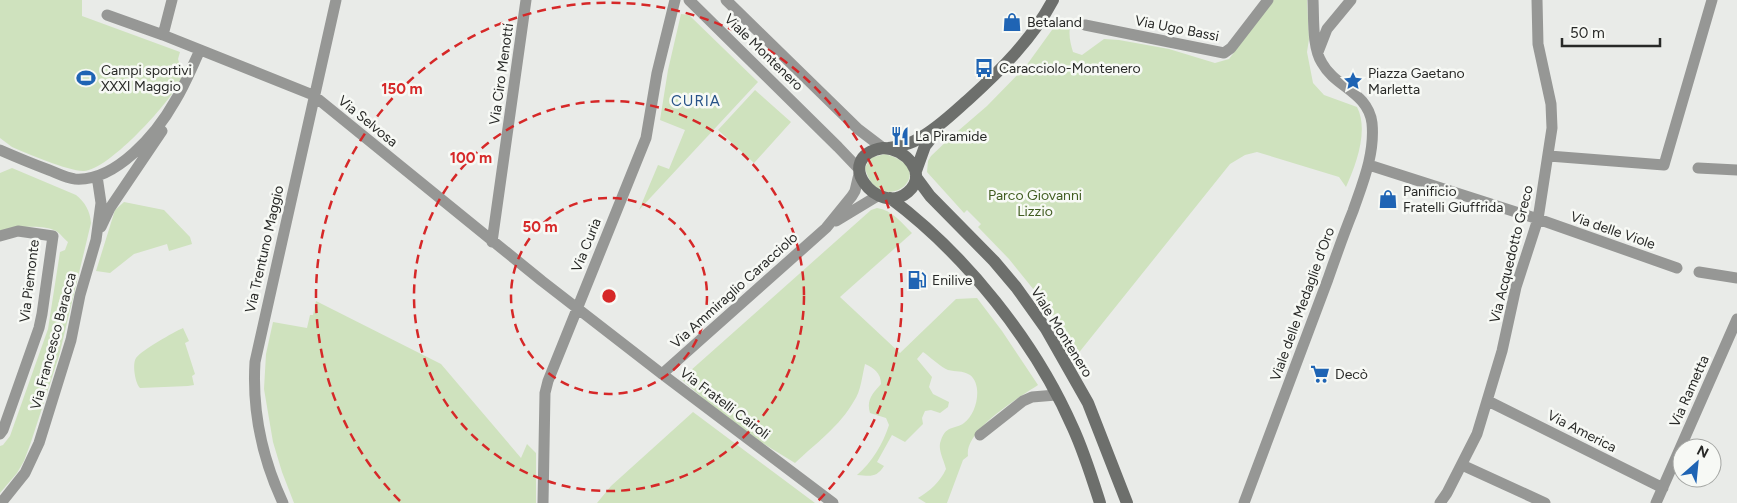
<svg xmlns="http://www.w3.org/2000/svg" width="1737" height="503" font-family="Figtree,sans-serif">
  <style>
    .green { fill: #cfe2be }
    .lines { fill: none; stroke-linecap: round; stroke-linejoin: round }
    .minor { stroke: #969795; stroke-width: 11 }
    .secondary { stroke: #6d6f6c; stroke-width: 12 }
    .ring { fill: none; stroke: #d62828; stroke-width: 2.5; stroke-dasharray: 9 6 }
    .labels { text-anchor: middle; stroke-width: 5; stroke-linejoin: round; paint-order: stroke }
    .poi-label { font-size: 14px; fill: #282927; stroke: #f7f9f5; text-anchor: start }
    .street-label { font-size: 14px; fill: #282927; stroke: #f7f9f5 }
    .park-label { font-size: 14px; fill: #405c20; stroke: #f7f9f5 }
    .neighbourhood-label { font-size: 15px; letter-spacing: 1px; fill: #285388; stroke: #f7f9f5 }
    .centre { fill: #d62828; stroke: #f7f9f5; stroke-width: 2.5 }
    .ring-label { font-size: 15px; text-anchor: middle; font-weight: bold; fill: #d62828; stroke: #f7f9f5; stroke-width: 5; stroke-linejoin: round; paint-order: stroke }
  </style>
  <rect width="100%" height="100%" fill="#e9ebe8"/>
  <path class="green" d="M0,0h82v16l98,36 -2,7 2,7 6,1c-3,7 -6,14 -10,21 -13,21 -67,81 -92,83 -13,1 -58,-18 -72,-24 -4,-3 -8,-6 -12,-9z
    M1273,0h34l2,39 -2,13 6,31 11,12 33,12c12,23 -1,58 -11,80l-7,-10 -82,-25 -12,3 -15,9 -153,191 -43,-65 -25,-31 -31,-32 3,-3 -14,-14 -3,3 -37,-41 1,-11 3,-5 20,-19 36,-31 39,-40 31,-43h14c-3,10 -1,19 2,29l9,3 22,-16 15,1 50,9 46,14 14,-4z
    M681,14l8,1 69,67 -119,128 19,-45 11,4 16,-39 -25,-10 8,-50z
    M755,90l36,32 -37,41 -36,-33z
    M885,154c60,16 -6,68 -20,14l5,-10z
    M12,168l64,27c9,7 14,16 15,28l-32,133 -28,86 -7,19 -7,12 -17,20v-47l3,-1 7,-9 38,-107 12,-77 5,-2 3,-8c-4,-3 -8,-9 -12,-11 -13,-7 -42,-4 -56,0v-58z
    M124,202l40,8 26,27 2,7 -23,7 -2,-7 -33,10 -24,19 -14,-2 19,-61z
    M877,208c15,2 25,15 35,25l-72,64 60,56 56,-54 21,-1 25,33 36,54c-20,13 -74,46 -70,71l-5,4 -16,43h-21l-8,-5c12,-7 22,-16 28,-29 -2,-9 -9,-20 -5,-29 6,-16 14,-10 23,-17 13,-9 19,-38 6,-48 -8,-5 -14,-3 -22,-5 -6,-2 -19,-14 -25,-18l-6,7 15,18 -3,10 4,7 16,8 -1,5 -8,6 -9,-3 -6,1 -3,7 1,6 -18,18 -13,-7 -15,27 7,4c-8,12 -13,10 -27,9 15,-13 26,-31 32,-50l-3,-7 -16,-5c-4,-13 3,-20 11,-29 0,-11 -7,-16 -16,-20 -3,12 -4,27 -11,37 -14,25 -39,43 -59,62l-36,-22 -54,-41 -24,-21 190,-169z
    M316,301l125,63 80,94 6,-14 9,9v50h-242l-12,-31 -9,-30 -9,-53 2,-35 7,-32 34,6 3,-13h3z
    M183,328l6,13 -4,2 10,31 -3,2 2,9 -6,1 -48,2c-5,-5 -8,-24 -4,-30 6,-8 38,-26 47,-30z
    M693,412l122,91h-218l14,-17z"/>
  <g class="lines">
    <path class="minor" d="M689,0l149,147 21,22
      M726,0l132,129 25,19
      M107,15l56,20 150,60 229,186 120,93 171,129
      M1085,25l139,28 7,-5 37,-48
      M163,35l9,-35
      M1318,52l9,-23 24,-29
      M0,150c16,7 33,14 49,20 8,3 17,8 26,9 41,3 82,-46 100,-78 10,-16 17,-34 25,-51
      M1549,156l115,9 48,-165
      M1369,165l169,54 139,49
      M1698,168l39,2
      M836,221l43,-26
      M101,227l9,-19 52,-77
      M0,236l18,-5 35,5 -11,78 -3,14 -36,102 -3,4
      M492,242l34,-242
      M1699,272l38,6
      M662,374l164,-146 26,-32 3,-5 4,-17
      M1488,401l175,87
      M980,435l43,-34 9,-4 24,-2
      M1462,465l83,38
      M1,503l24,-30 14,-30 32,-103 9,-45 16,-55 5,-37 -4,-27
      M283,503c-21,-45 -31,-92 -28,-141l81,-362
      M543,503l2,-110 3,-12 98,-243 11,-65 18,-73
      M1244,503c28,-75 56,-150 84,-224 8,-23 16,-46 25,-68 10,-29 22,-57 19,-88 -4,-31 -37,-36 -50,-60 -10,-15 -8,-45 -9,-63
      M1440,503l7,-10 30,-59 25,-83 14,-64 22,-68 14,-91 -1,-24 -13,-60 -1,-44
      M1656,503l81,-184"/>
    <path class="secondary" d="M883,148c22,0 46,26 25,44 -30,26 -78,-35 -25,-44z
      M889,148c10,-2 20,-3 29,-9 19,-10 35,-26 51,-40 32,-29 64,-61 84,-99
      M916,171l9,-25 12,-15
      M916,177l14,19 64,65 22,26 30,42 42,74 39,100
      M890,198c75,56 145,143 183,230 11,24 19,50 27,75"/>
  </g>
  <g class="ring">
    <circle cx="609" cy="296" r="98"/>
    <circle cx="609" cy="296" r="195"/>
    <path d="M400 501A293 293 0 1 1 818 501"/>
  </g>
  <defs>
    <g id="shop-bare" transform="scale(1.5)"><path d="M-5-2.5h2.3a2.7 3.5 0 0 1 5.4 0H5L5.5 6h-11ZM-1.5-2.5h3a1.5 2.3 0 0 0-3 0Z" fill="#1f64b4" stroke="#f7f9f5" stroke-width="2.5" paint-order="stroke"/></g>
    <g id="bus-bare" transform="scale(1.5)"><path d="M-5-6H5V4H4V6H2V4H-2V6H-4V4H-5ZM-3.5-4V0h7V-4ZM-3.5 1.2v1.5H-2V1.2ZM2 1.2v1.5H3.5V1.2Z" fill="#1f64b4" stroke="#f7f9f5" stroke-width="2.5" paint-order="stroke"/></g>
    <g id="stadium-bare" transform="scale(1.5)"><path d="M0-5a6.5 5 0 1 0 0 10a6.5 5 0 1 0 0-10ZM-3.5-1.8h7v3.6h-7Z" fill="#1f64b4" stroke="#f7f9f5" stroke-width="2.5" paint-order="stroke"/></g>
    <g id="sight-bare" transform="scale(1.5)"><path d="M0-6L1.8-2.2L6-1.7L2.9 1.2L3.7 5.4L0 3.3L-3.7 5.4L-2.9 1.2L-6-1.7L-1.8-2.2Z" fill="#1f64b4" stroke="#f7f9f5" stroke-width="2.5" paint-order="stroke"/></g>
    <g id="restaurant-bare" transform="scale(1.5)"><path d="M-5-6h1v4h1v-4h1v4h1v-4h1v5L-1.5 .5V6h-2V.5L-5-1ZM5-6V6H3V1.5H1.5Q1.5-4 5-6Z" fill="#1f64b4" stroke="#f7f9f5" stroke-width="2.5" paint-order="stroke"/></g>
    <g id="fuel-bare" transform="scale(1.5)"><path d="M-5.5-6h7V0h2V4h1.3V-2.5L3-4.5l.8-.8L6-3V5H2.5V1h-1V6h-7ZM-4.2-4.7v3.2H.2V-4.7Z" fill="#1f64b4" stroke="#f7f9f5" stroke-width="2.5" paint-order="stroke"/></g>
    <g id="supermarket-bare" transform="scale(1.5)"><path d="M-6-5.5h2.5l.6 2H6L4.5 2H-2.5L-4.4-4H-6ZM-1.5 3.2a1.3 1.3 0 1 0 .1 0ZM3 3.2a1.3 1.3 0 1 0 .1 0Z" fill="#1f64b4" stroke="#f7f9f5" stroke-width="2.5" paint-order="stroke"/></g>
  </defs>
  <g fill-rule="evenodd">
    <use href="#shop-bare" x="1012" y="22"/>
    <use href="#bus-bare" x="984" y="68"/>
    <use href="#stadium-bare" x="86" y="78"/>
    <use href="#sight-bare" x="1353" y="81"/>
    <use href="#restaurant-bare" x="900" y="136"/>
    <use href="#shop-bare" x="1388" y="199"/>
    <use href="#fuel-bare" x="917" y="280"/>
    <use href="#supermarket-bare" x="1320" y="374"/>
  </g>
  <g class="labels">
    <g class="poi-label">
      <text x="1027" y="27">Betaland</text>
      <text x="999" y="73">Caracciolo-Montenero</text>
      <text x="101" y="75">Campi sportivi<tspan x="101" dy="16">XXXI Maggio</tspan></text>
      <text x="1368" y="78">Piazza Gaetano<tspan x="1368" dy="16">Marletta</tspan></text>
      <text x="915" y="141">La Piramide</text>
      <text x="1403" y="196">Panificio<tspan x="1403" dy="16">Fratelli Giuffrida</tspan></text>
      <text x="932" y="285">Enilive</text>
      <text x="1335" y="379">Decò</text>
    </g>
    <g class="street-label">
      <text transform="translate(1177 28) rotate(11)" y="5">Via Ugo Bassi</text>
      <text transform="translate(764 52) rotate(44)" y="5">Viale Montenero</text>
      <text transform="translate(501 74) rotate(-82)" y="5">Via Ciro Menotti</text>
      <text transform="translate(368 121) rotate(39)" y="5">Via Selvosa</text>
      <text transform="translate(1613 230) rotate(19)" y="5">Via delle Viole</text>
      <text transform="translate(586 245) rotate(-68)" y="5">Via Curia</text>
      <text transform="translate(264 249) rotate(-77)" y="5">Via Trentuno Maggio</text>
      <text transform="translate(1511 254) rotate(-76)" y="5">Via Acquedotto Greco</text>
      <text transform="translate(29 281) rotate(-83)" y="5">Via Piemonte</text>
      <text transform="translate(734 290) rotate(-42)" y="5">Via Ammiraglio Caracciolo</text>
      <text transform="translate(1302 304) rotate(-70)" y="5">Viale delle Medaglie d'Oro</text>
      <text transform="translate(1062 332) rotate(58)" y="5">Viale Montenero</text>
      <text transform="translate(53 341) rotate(-75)" y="5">Via Francesco Baracca</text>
      <text transform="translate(1689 391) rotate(-66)" y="5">Via Rametta</text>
      <text transform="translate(725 403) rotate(37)" y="5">Via Fratelli Cairoli</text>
      <text transform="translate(1582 431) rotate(27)" y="5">Via America</text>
    </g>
    <g class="park-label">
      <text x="1035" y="200">Parco Giovanni<tspan x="1035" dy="16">Lizzio</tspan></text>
    </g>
    <g class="neighbourhood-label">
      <text x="696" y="106">CURIA</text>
    </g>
  </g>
  <circle cx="609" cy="296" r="8" class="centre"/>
  <g class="ring-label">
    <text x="402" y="94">150 m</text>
    <text x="471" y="163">100 m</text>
    <text x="540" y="232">50 m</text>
  </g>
  <g transform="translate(1697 463) rotate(27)"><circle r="24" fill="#f7f9f5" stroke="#a4a6a3"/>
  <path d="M0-4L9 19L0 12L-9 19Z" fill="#1f64b4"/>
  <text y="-8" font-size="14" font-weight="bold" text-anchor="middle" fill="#282927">N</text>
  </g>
  <path d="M1562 38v8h98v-8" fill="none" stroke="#282927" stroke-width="2.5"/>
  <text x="1570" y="38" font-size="15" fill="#282927" stroke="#f7f9f5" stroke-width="4" paint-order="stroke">50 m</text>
</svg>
